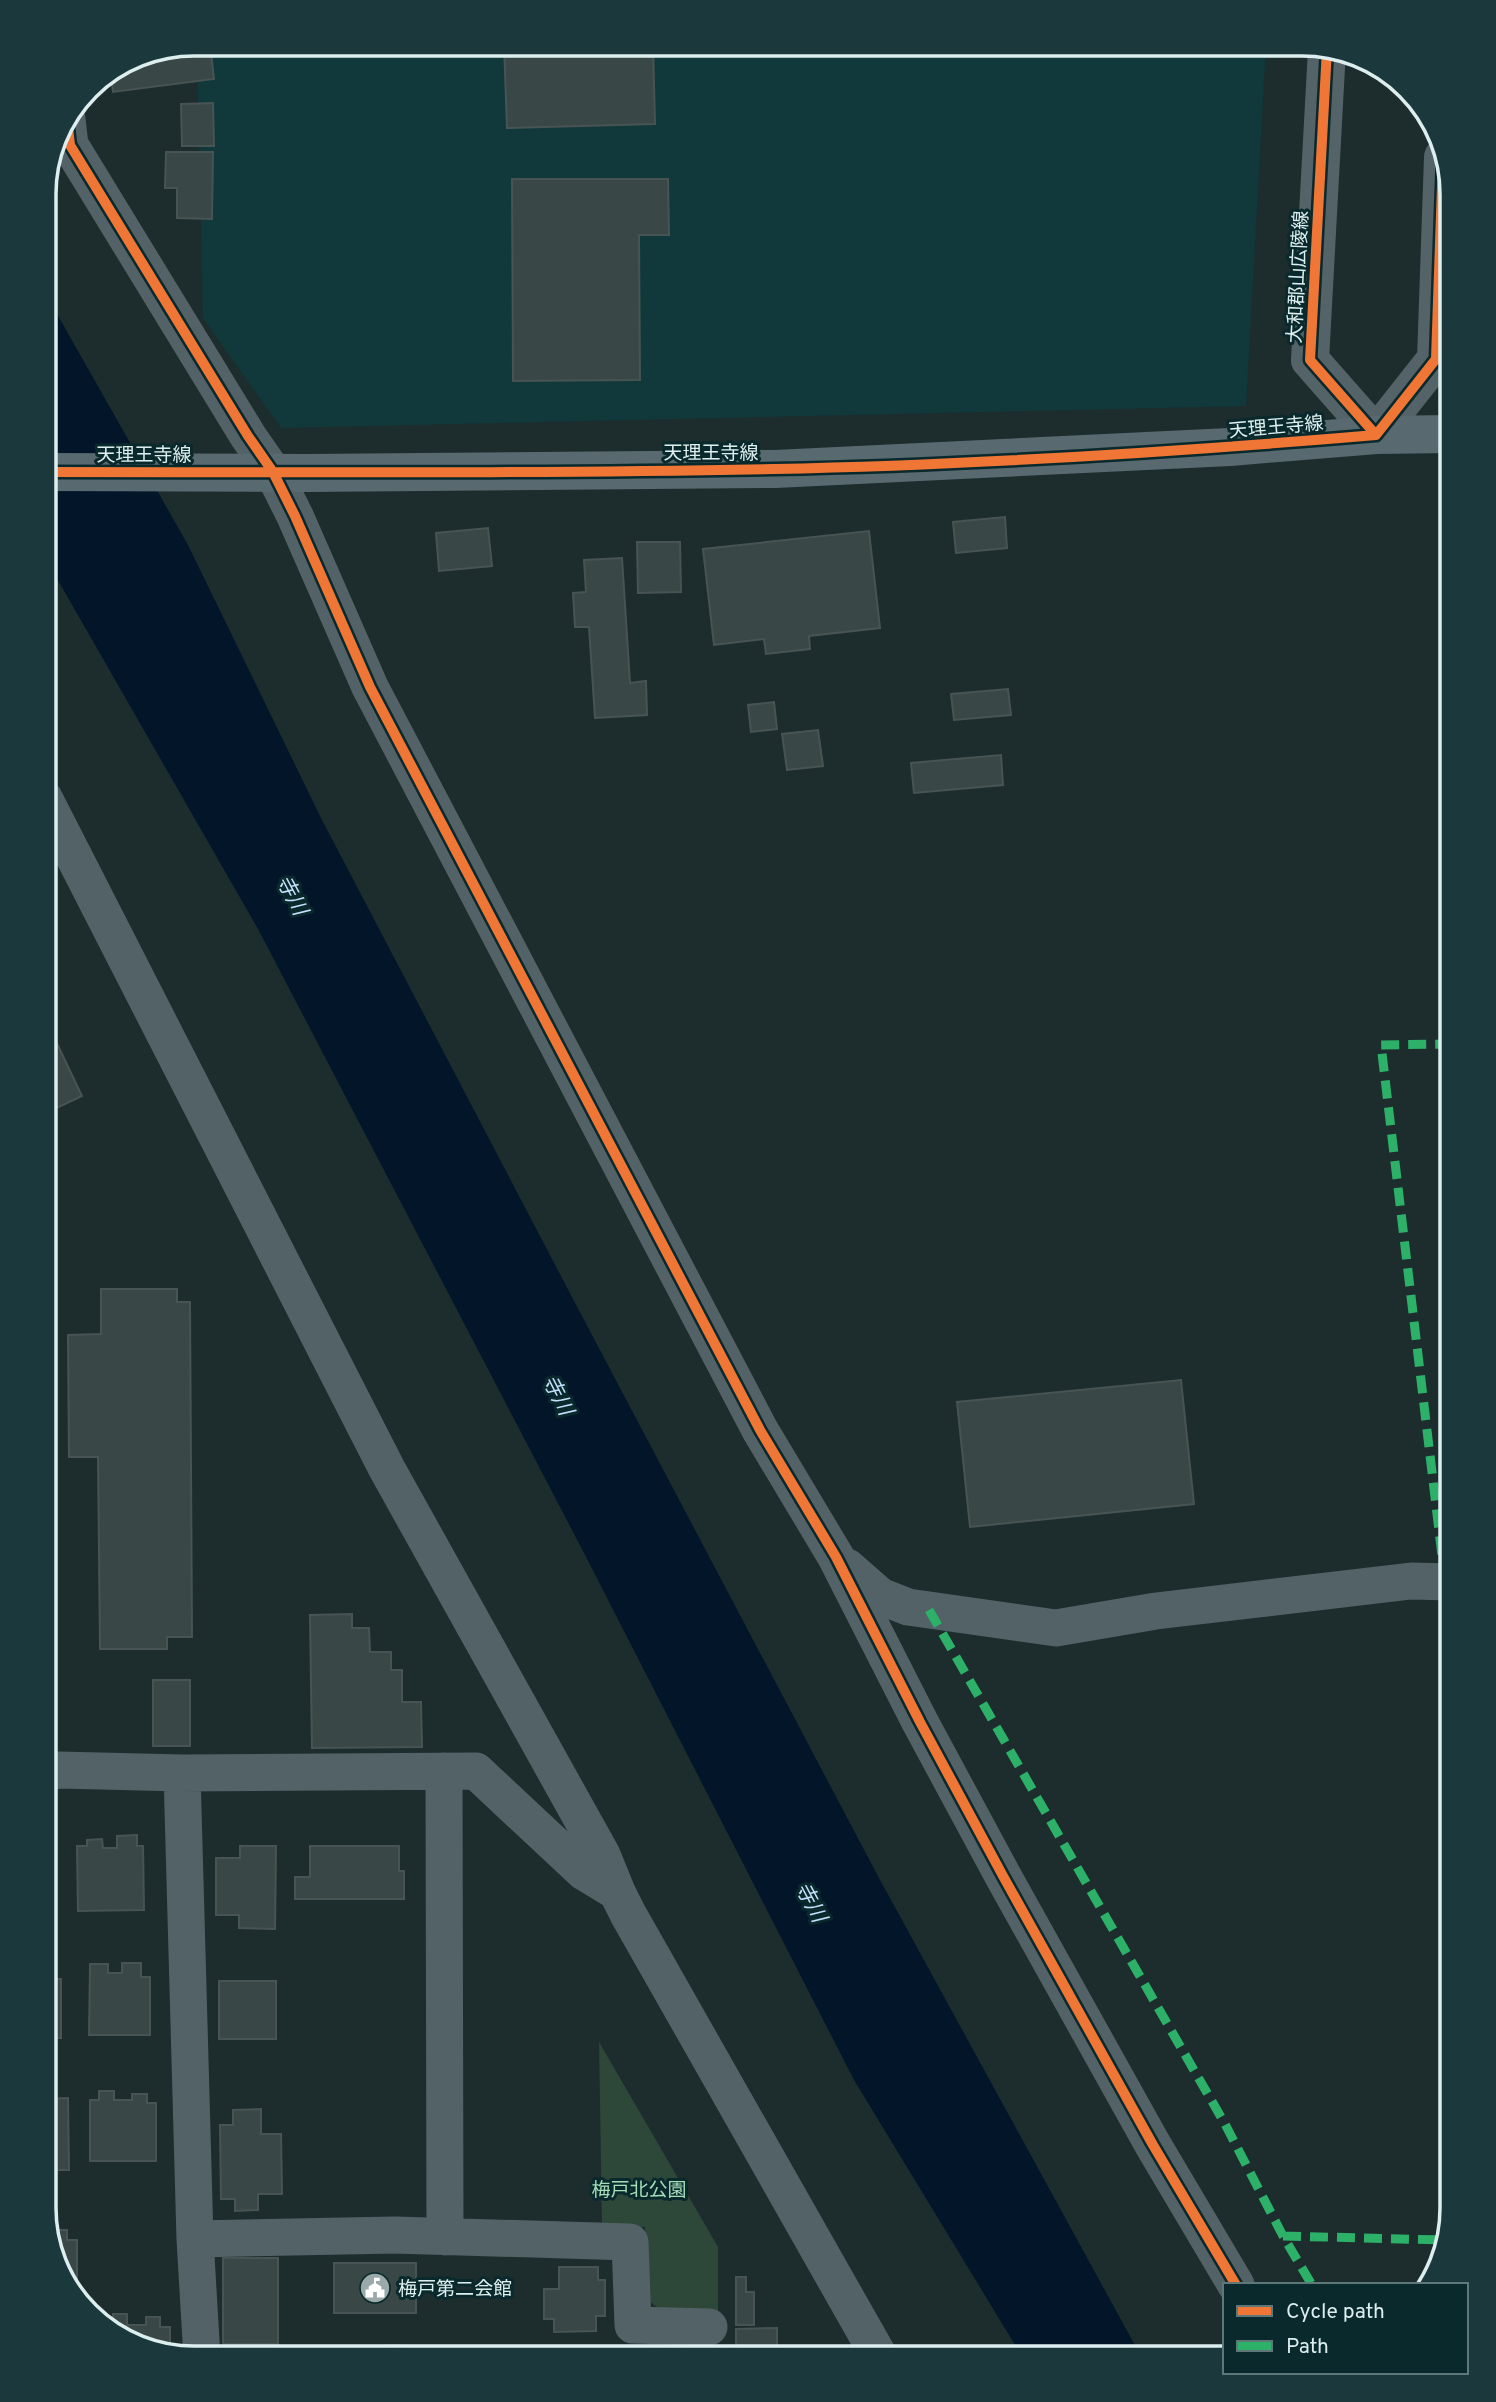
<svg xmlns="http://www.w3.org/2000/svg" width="1496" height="2402" font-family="Overpass,'Noto Sans JP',sans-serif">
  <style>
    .built { fill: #11383b }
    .green { fill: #2d4738 }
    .water { fill: #031629 }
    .building { fill: #394846; stroke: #475453; stroke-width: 2 }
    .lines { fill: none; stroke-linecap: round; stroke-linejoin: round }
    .minor { stroke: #536266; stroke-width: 37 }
    .secondary { stroke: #536368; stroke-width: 38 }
    .primary { stroke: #586a70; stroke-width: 38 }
    .quiet { stroke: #2db169; stroke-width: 9; stroke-dasharray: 18 9; stroke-linecap: butt }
    .cycleway-casing { stroke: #0a292c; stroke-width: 15 }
    .cycleway { stroke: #f07635; stroke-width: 10 }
    .labels { text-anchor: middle; stroke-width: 6; stroke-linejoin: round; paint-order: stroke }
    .street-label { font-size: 19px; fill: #ddeeef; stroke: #0a292c }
    .park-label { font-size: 19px; fill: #a5deb7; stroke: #0a292c }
    .poi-label { font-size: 19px; fill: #ddeeef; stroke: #0a292c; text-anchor: start }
    .water-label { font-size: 21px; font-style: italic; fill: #c4dffb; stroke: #0a292c }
    .rim { fill: none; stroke: #ddeeef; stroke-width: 3.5 }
  </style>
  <rect width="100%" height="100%" fill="#1d2d2e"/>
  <path class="built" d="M197,44h1069l-20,362 -965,22 -78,-110z"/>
  <path class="green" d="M599,2042l119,205v67l-56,-2 -17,-15v-70h-43z
    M392,2344l57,3 21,11h-160l15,-7z"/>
  <path class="water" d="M44,291l144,254 133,273 252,481 306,579 263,480h-119l-169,-278 -270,-527 -326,-624 -214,-373z"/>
  <path class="building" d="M194,44h16l4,35 -101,13 -2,-19 26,-18z
    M504,44h149l2,80 -148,4z
    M213,103l1,43h-32l-1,-42z
    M166,152h47l-1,67 -35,-1v-30h-12z
    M512,179h156l1,56h-30l1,145 -127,1z
    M1005,517l2,31 -51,5 -3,-31z
    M488,528l4,38 -53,5 -3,-38z
    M869,531l11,97 -71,8 1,13 -44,5 -2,-15 -50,6 -11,-96z
    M637,542h43l1,50 -43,1z
    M622,558l8,125 16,-2 1,34 -52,3 -6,-91h-14l-2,-34 13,-1 -2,-32z
    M1008,689l3,26 -57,5 -3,-26z
    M774,702l3,27 -26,3 -3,-27z
    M818,730l5,36 -36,4 -5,-36z
    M1001,755l2,30 -89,8 -3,-30z
    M44,1016l38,80 -38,18z
    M101,1289h76v13h13l2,335h-25v12h-67l-2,-192h-29l-1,-122 33,-1z
    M1181,1380l13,124 -224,23 -13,-125z
    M352,1614v14h17l1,24h21v18h11v32h19l1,45 -110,1 -2,-133z
    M153,1680h37v66h-37z
    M137,1835v11h6l1,64 -66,1 -1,-65h10v-6l15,-1 1,9h14v-12z
    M44,1839l1,13h9v61h-10z
    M240,1846h36l-1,83 -36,-1v-13h-23v-57h24z
    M310,1846h89v25h5v28h-109v-22h15z
    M122,1963h19v14h9v58h-61l1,-71h18v9h14z
    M44,1968h9v11h8v59h-17z
    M219,1981h57v58h-57z
    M99,2091h15v9h18v-6h15v9h9v58h-66v-61h9z
    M68,2098l1,72h-25v-71z
    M261,2109v25h20l1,60h-24v16l-23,1v-12h-14l-1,-74h13v-15z
    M52,2230h15v10h10v55l-18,-20 -8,-38z
    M223,2258h55v86h-55z
    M334,2263h82v50h-82z
    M559,2267h39v13h7v36h-9v15l-42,1v-13h-10v-30h15z
    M736,2277h10v15h8v33h-18z
    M113,2314h14v11h19v-8h14v10h10v26l-59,-20 -7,-9h9z
    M777,2328v30h-41v-29z"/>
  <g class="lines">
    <path class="minor" d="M67,119l3,26 178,291 25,36 22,44 75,171 390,743 76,127 84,165 83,154 150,269 83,140
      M44,798l343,671 215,386 15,37 11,22 252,444
      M847,1567l33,29 28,11 148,21 100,-17 255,-30 41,1
      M444,1771l1,466
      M44,1773l15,-3 123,3 294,-2 108,101 33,20
      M182,1773l13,466 7,119
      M195,2239l200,-4 235,7 3,83 76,2"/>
    <path class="secondary" d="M1327,49l-17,311 66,75 60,-76 7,-202"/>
    <path class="primary" d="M44,472l263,1 468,-4 455,-22 146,-12 76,-1"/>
    <path class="quiet" d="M1445,1581l-64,-536 71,-1
      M929,1610l296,514 58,112 29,49
      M1283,2236l160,4"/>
    <g class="cycleway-casing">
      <path id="cycleway" d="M1327,49l-17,311 66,75
        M67,119l3,26 178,291 25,36 22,44 75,171 390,743 76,127 84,165 83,154 150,269 83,140
        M1376,435l60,-76 7,-202
        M44,472c243,0 487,2 730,-3 201,-4 402,-17 602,-34"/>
    </g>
    <use href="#cycleway" class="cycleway"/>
  </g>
  <defs>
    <g id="civic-disc" transform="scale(1.575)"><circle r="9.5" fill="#9aaaab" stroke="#0a292c"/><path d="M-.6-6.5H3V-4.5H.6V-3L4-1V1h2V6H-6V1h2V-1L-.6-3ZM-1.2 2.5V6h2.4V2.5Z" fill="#fff"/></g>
  </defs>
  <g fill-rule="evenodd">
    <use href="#civic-disc" x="375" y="2288"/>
  </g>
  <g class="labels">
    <g class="street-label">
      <text transform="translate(1297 277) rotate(-87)" y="7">大和郡山広陵線</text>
      <text transform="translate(1276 426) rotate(-5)" y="7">天理王寺線</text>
      <text x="711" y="459">天理王寺線</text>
      <text x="144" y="461">天理王寺線</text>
    </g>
    <g class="park-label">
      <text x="639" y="2196">梅戸北公園</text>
    </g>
    <g class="poi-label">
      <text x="398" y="2295">梅戸第二会館</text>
    </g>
    <g class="water-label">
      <text transform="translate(292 895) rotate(62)" y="7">寺川</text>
      <text transform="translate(558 1395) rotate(63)" y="7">寺川</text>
      <text transform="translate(811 1902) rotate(62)" y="7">寺川</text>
    </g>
  </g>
  <path d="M0 0H1496V2402H0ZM194 56H1302A138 138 0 0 1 1440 194V2208A138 138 0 0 1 1302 2346H194A138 138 0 0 1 56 2208V194A138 138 0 0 1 194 56Z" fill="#1b393c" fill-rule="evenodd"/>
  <path class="rim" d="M194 56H1302A138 138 0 0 1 1440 194V2208A138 138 0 0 1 1302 2346H194A138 138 0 0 1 56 2208V194A138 138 0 0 1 194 56Z"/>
  <rect x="1223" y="2283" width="245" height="91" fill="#0a292c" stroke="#5e787a" stroke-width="2"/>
  <rect x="1237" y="2306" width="35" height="10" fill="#f07635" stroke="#5e787a" stroke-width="2"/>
  <text x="1286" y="2318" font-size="21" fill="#ddeeef">Cycle path</text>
  <rect x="1237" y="2341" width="35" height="10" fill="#2db169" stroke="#5e787a" stroke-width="2"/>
  <text x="1286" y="2353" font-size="21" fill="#ddeeef">Path</text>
</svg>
